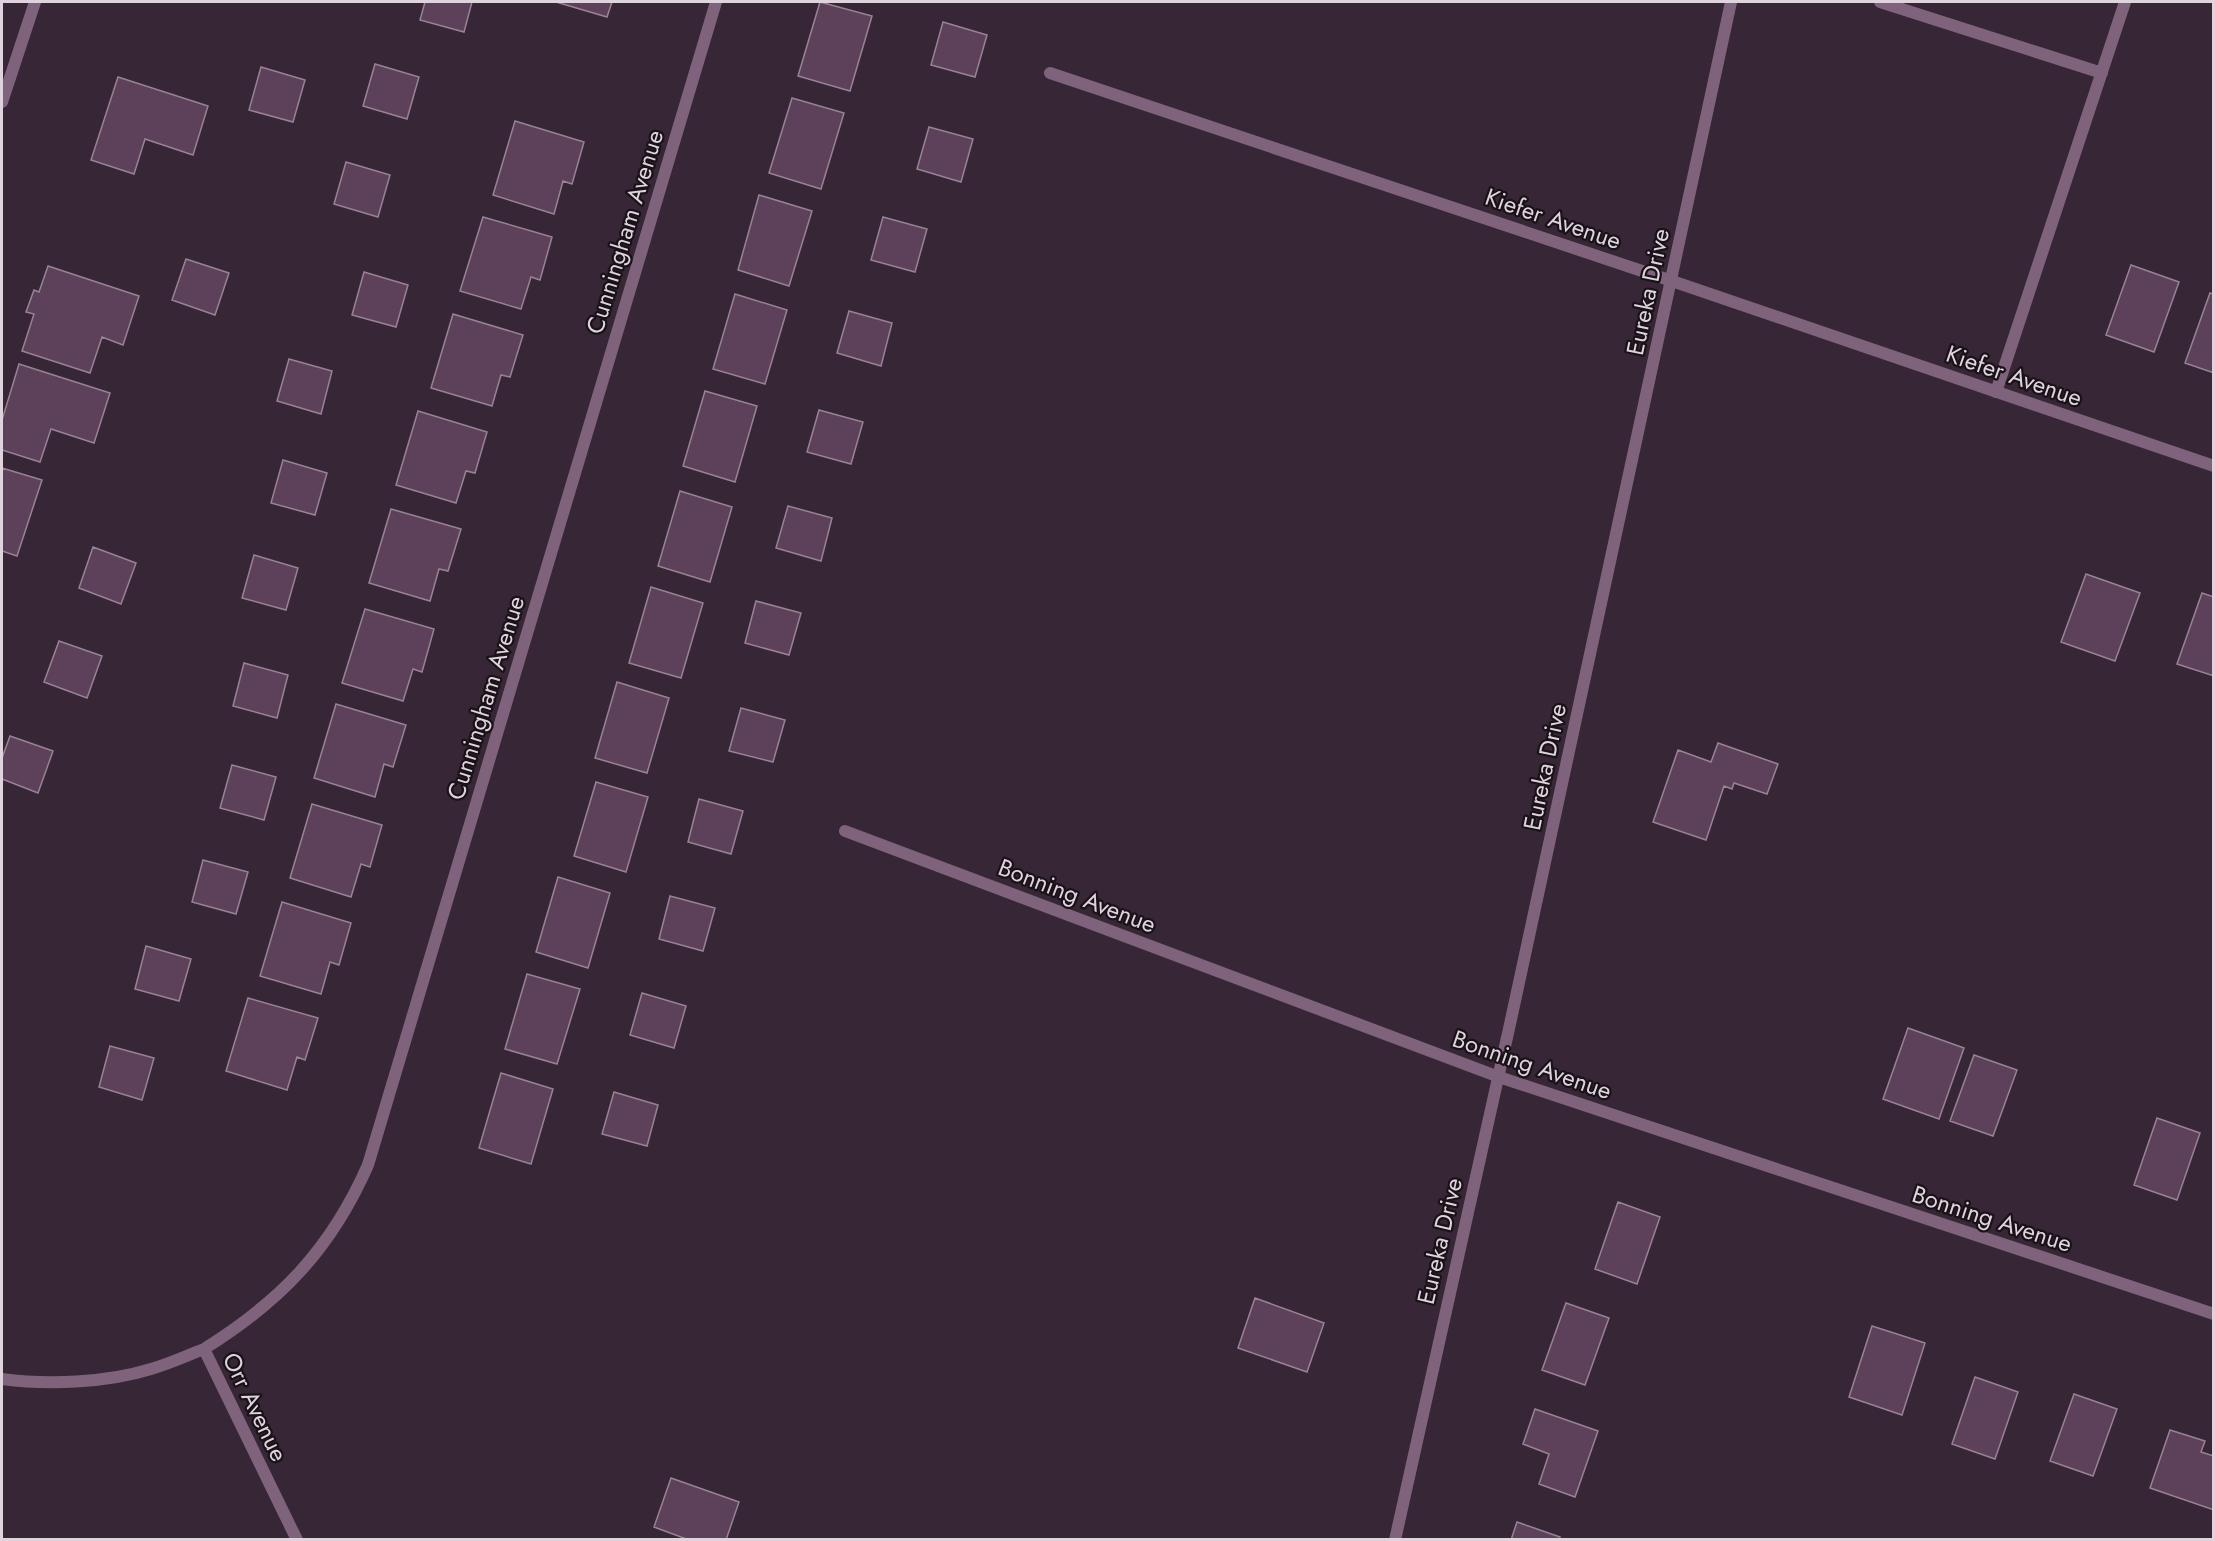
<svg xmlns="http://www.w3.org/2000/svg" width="2215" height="1541" font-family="Jost,sans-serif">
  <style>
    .building { fill: #5d415a; stroke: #988395; stroke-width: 1.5 }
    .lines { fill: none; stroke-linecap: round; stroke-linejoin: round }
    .lane { stroke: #7f637c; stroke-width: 12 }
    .street { stroke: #7f637c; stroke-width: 12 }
    .labels { text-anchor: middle; stroke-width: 4.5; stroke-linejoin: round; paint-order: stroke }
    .street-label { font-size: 24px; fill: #dfd3dd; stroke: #1a1219 }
  </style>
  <rect width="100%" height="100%" fill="#372635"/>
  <path class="building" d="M425,2h47l-8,30 -44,-12z
    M556,2h56l-5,15z
    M820,2l52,14 -22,75 -52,-15z
    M943,22l44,13 -12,42 -44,-12z
    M375,64l44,13 -12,42 -44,-13z
    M261,67l44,13 -12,42 -44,-12z
    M118,77l90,29 -15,49 -48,-16 -11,35 -43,-14z
    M792,98l52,15 -23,76 -52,-16z
    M515,121l69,21 -12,42 -9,-3 -9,33 -61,-19z
    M929,127l44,12 -12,43 -44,-13z
    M346,162l44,13 -12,42 -44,-13z
    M759,195l53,16 -23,75 -51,-16z
    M483,217l69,20 -12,43 -9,-3 -10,32 -61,-18z
    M883,217l44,12 -12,43 -44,-12z
    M186,259l43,14 -14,42 -43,-15z
    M2131,265l48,17 -25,70 -48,-17z
    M48,266l91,30 -16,49 -21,-8 -12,36 -68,-22 12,-37 -8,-2 8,-22 5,2z
    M364,272l44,13 -12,42 -44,-12z
    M2210,293l4,1v79l-29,-10z
    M735,294l52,16 -22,74 -52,-15z
    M849,311l43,12 -11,43 -44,-13z
    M453,314l70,21 -13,42 -9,-2 -9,31 -61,-18z
    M289,359l43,12 -11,43 -44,-13z
    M19,364l91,29 -16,50 -43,-14 -11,33 -38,-12v-30z
    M705,391l52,15 -22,76 -52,-16z
    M819,410l44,12 -12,42 -44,-12z
    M418,411l69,21 -12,41 -9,-2 -10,32 -60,-18z
    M283,460l44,13 -12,42 -44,-12z
    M2,468l40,12 -25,76 -15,-5z
    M680,491l52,16 -22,75 -52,-16z
    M788,506l44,12 -11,43 -45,-13z
    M391,509l70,20 -13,42 -9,-2 -9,32 -61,-18z
    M93,547l43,16 -15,41 -42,-16z
    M254,555l44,13 -12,42 -44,-12z
    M2086,574l54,19 -25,68 -54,-19z
    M651,587l52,16 -22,75 -52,-15z
    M2202,593l12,4v79l-37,-12z
    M756,601l45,12 -12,42 -44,-12z
    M365,609l69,20 -12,43 -9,-3 -10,32 -61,-18z
    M59,641l43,15 -15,42 -43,-16z
    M244,663l44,12 -11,43 -44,-12z
    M617,682l52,16 -22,75 -52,-15z
    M336,704l70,21 -13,42 -9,-3 -9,33 -61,-19z
    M741,708l44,12 -12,42 -44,-11z
    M10,736l43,15 -15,42 -36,-14v-21z
    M1718,743l60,21 -11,30 -33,-11 -2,6 -8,-3 -18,54 -53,-18 25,-72 33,12z
    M232,765l44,12 -12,43 -44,-12z
    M596,782l52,15 -22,75 -52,-16z
    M699,799l44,12 -12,43 -43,-12z
    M312,804l70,21 -12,42 -9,-3 -10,33 -61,-19z
    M203,860l45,12 -12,42 -44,-12z
    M558,877l52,16 -22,75 -52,-16z
    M670,896l45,12 -12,43 -44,-12z
    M282,902l69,21 -12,42 -9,-3 -9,32 -61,-18z
    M146,946l45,13 -12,42 -44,-12z
    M527,974l53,15 -23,75 -52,-15z
    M642,993l44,13 -12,42 -44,-13z
    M248,998l70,20 -13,42 -8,-3 -10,33 -61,-19z
    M1908,1028l56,20 -25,71 -56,-20z
    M110,1046l44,12 -12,42 -43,-13z
    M1974,1055l43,15 -24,66 -43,-15z
    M501,1073l52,16 -22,75 -52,-16z
    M614,1092l44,13 -11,41 -45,-12z
    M2157,1118l43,15 -23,67 -43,-15z
    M1618,1202l42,15 -23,67 -42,-15z
    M1255,1298l69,25 -17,49 -69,-24z
    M1566,1303l43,15 -24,67 -43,-15z
    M1872,1326l53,17 -23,72 -53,-18z
    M1975,1377l43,15 -23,67 -43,-15z
    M2074,1394l43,15 -24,67 -43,-15z
    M1535,1409l63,22 -23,66 -36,-13 10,-30 -26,-10z
    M2170,1430l35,11 -4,11 13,4v54l-64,-22z
    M671,1478l68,24 -13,38h-37l-35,-13z
    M1517,1522l43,15 -1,3h-48z"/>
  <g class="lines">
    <path class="lane" d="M1880,2l222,71
      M1996,392l129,-390"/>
    <path class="street" d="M1050,73l622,208 542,185
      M2,102l33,-100
      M845,831l654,246 715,237
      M204,1349c77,-48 127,-100 164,-184l348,-1163
      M2,1379c45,6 104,4 149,-10 18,-5 35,-13 53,-20l93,191
      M1395,1540c115,-512 228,-1025 336,-1538"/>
  </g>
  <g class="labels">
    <g class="street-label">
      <text transform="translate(1553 219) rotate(19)" y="8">Kiefer Avenue</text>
      <text transform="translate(625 232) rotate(-73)" y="8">Cunningham Avenue</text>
      <text transform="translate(1648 292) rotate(-78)" y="8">Eureka Drive</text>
      <text transform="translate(2014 376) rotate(19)" y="8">Kiefer Avenue</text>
      <text transform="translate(486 698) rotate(-73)" y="8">Cunningham Avenue</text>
      <text transform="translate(1545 767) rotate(-78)" y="8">Eureka Drive</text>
      <text transform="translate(1077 896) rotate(21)" y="8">Bonning Avenue</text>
      <text transform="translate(1532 1065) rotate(19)" y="8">Bonning Avenue</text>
      <text transform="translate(1992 1219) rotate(18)" y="8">Bonning Avenue</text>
      <text transform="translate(1440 1241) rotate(-77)" y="8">Eureka Drive</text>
      <text transform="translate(255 1407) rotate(64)" y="8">Orr Avenue</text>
    </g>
  </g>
  <rect width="2215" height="1541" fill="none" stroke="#dfd3dd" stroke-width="6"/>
</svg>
